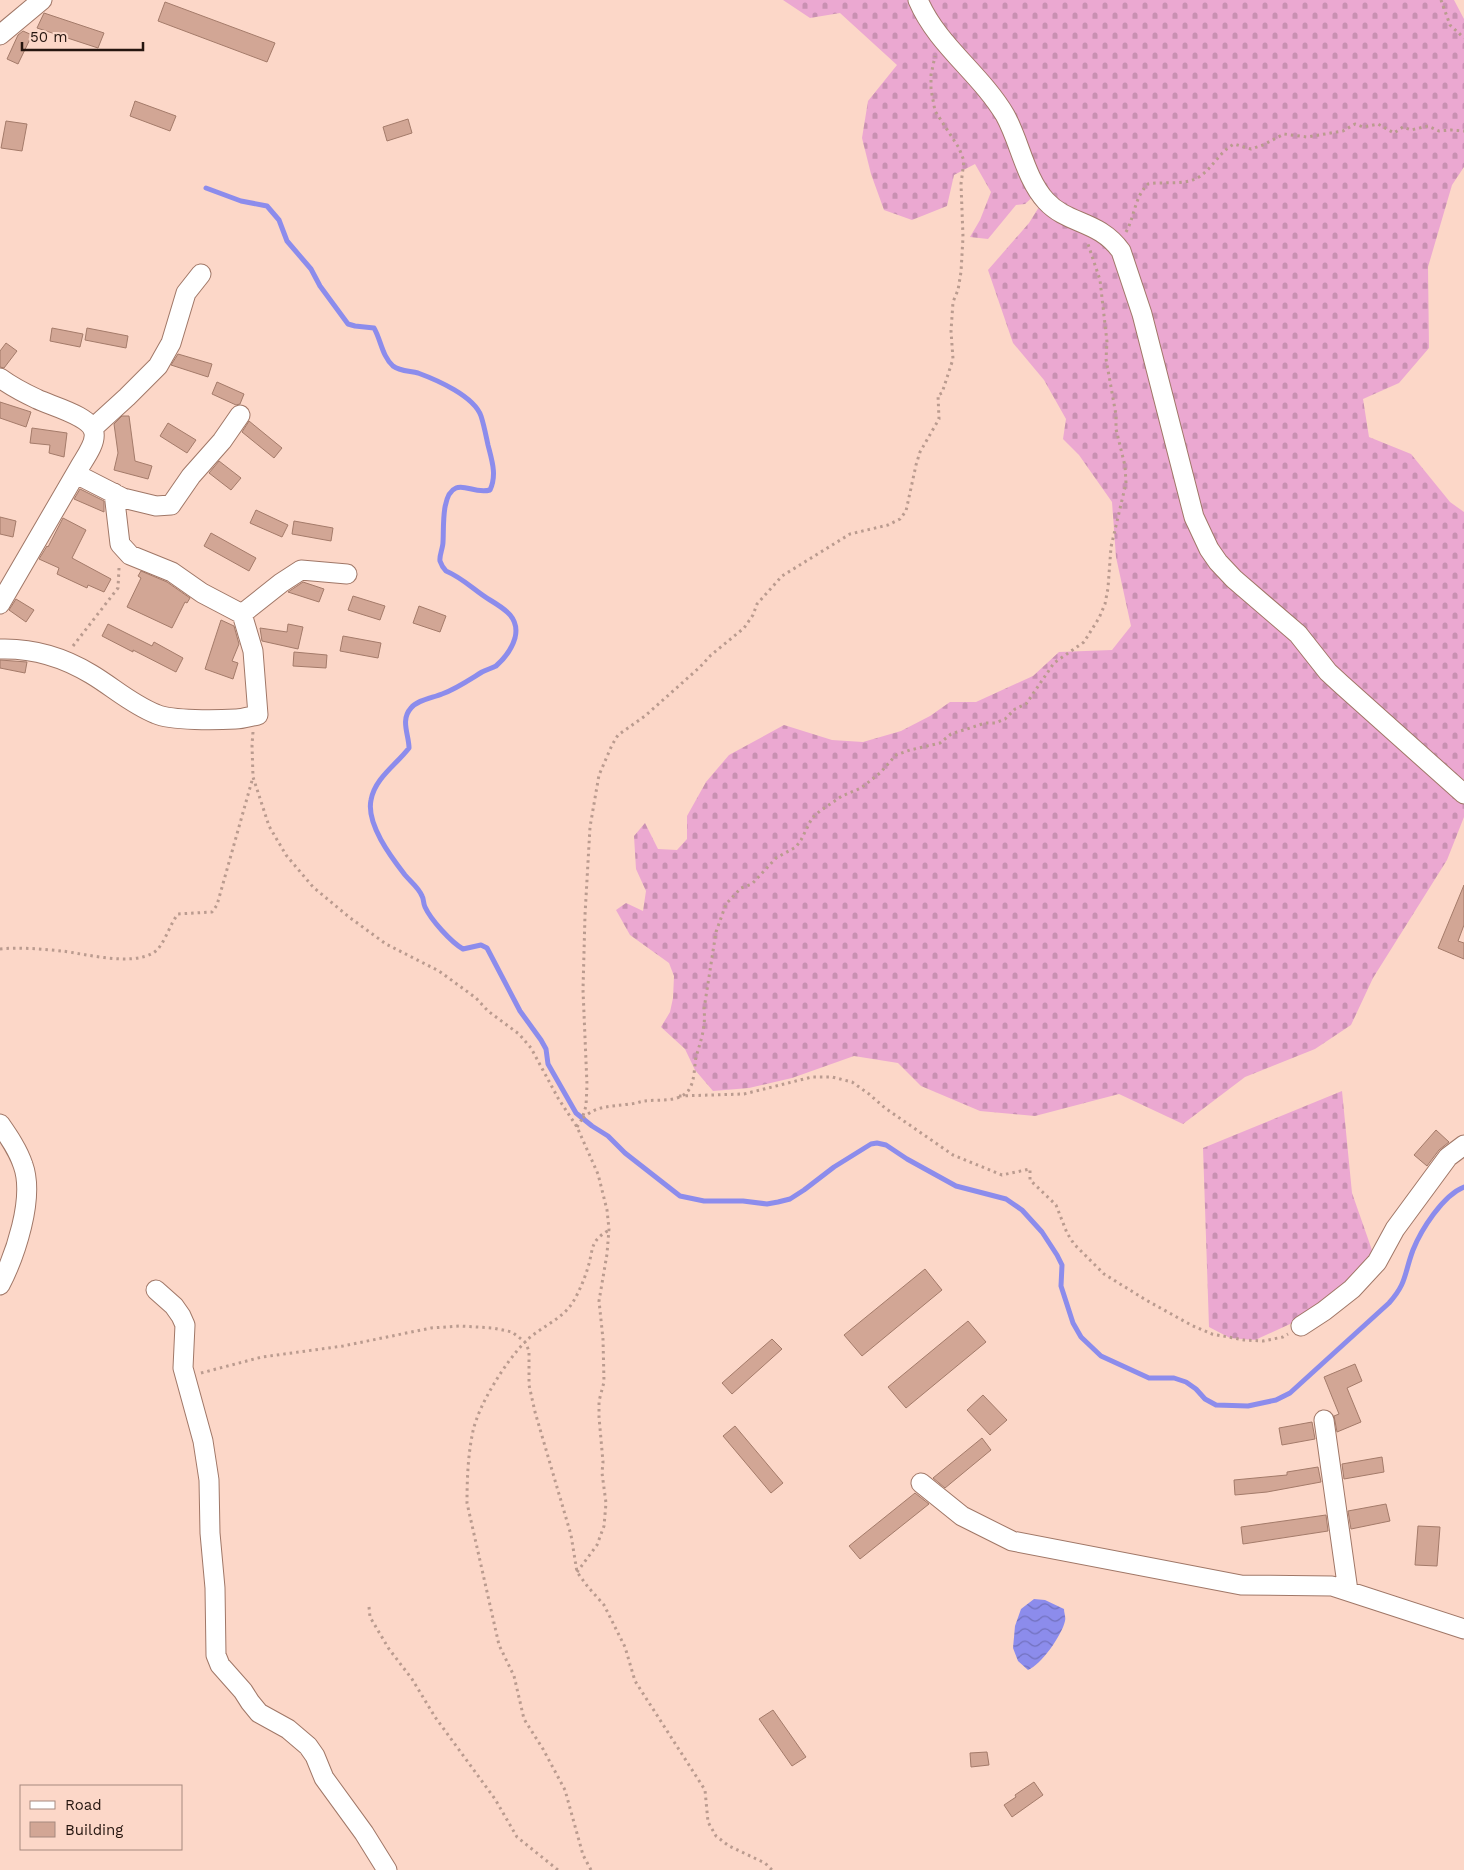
<svg xmlns="http://www.w3.org/2000/svg" width="1464" height="1870" font-family="'Work Sans',sans-serif">
  <style>
    .cemetery { fill: url(#cemetery-stones) }
    .water { fill: url(#water-waves) }
    .lines { fill: none; stroke-linecap: round; stroke-linejoin: round }
    .stream { stroke: #8c8cec; stroke-width: 5 }
    .building { fill: #d2a695; stroke: #a47b6a }
    .street-casing { stroke: #a07767; stroke-width: 21 }
    .path { stroke: #ba9b8f; stroke-width: 3; stroke-dasharray: 2.5 4; stroke-linecap: butt }
    .street { stroke: #fff; stroke-width: 19 }
  </style>
  <defs>
    <pattern id="cemetery-stones" width="16" height="16" patternUnits="userSpaceOnUse" patternTransform="scale(1.25)"><rect width="16" height="16" fill="#eba8d1"/><path d="M2 7V4a2 2 0 0 1 4 0v3zM10 15v-3a2 2 0 0 1 4 0v3z" fill="#c990b2"/></pattern>
    <pattern id="water-waves" width="16" height="10" patternUnits="userSpaceOnUse" patternTransform="scale(1.25)"><rect width="16" height="10" fill="#8c8cec"/><path d="M0 5q4-4 8 0t8 0" fill="none" stroke="#7271be"/></pattern>
  </defs>
  <rect width="100%" height="100%" fill="#fcd7c8"/>
  <path class="cemetery" d="M783,0h671l10,19v148l-12,18 -24,82 1,81 -30,35 -36,16 6,38 42,17 39,48 14,10v275l-124,-111 -120,-120 -20,-36 -75,-273 -87,-55 -13,12 -9,1 -28,34 -18,-2 10,-17 11,-28 -16,-28 -21,11 -7,31 -35,14 -28,-10 -13,-36 -9,-36 6,-37 29,-36 -57,-52 -30,5z
    M1039,207l78,45 78,279 97,101 172,168v17l-17,43 -74,118 -22,47 -36,24 -70,28 -62,47 -64,-30 -84,22 -55,-5 -59,-25 -23,-23 -44,-7 -62,22 -43,10 -36,3 -18,-21 -10,-21 -24,-22 9,-15 3,-14 1,-22 -5,-13 -39,-28 -14,-25 10,-7 17,8 3,-20 -10,-22 -2,-33 11,-13 13,26 19,1 10,-11v-23l19,-34 23,-27 55,-30 48,15 31,2 38,-11 29,-15 20,-14h26l57,-26 26,-24 53,-2 19,-24 -15,-69 -4,-55 -33,-47 -16,-16 3,-20 -22,-39 -31,-37 -25,-73 41,-47z
    M1342,1091l10,102 21,60 -17,27 -53,38 -48,22 -25,-2 -21,-11 -6,-179z"/>
  <path class="water" d="M1034,1599l11,1 19,9c0,4 2,8 1,12 -3,14 -24,44 -37,49l-10,-9 -5,-13 2,-22 6,-17z"/>
  <g class="lines">
    <path class="stream" d="M206,188l35,13 26,5 12,14 8,21 24,28 9,17 28,38 7,2 19,2c7,12 8,28 19,38 6,5 17,5 25,7 19,7 56,23 63,43 3,9 5,20 7,29 4,16 9,30 2,45 -14,4 -25,-6 -34,-2 -15,6 -12,41 -13,54 0,6 -4,14 -3,19 1,3 4,8 6,10 17,7 29,20 44,29 15,9 30,18 25,38 -3,10 -11,21 -19,28 -4,2 -10,4 -14,6 -13,8 -26,17 -40,22 -10,4 -25,6 -31,14 -11,12 -2,27 -2,40 -13,17 -34,30 -38,52 -5,24 20,57 34,75 5,6 14,13 17,21 2,3 1,7 3,11 6,13 26,35 38,42l18,-4 6,3 33,63 21,29 5,9 2,15 28,49 16,13 16,10 17,17 55,43 24,5h39l24,3 11,-2 12,-3 14,-9 30,-23 37,-23 6,-1 9,2 21,14 49,27 50,13 16,11 20,22 15,23 5,10 -1,21 12,37 8,14 20,19 48,22h25l12,4 10,7 9,10 11,6 32,1 28,-6 14,-7 99,-90c18,-20 15,-29 24,-53 8,-20 30,-55 51,-63"/>
  </g>
  <path class="building" d="M165,2l110,41 -8,19 -109,-41z
    M44,13l60,20 -6,15 -61,-20z
    M23,31l9,4 -14,29 -11,-5 11,-24z
    M135,101l41,15 -6,15 -40,-15z
    M408,119l4,14 -25,8 -4,-14z
    M6,121l21,3 -5,27 -21,-3z
    M52,328l31,6 -3,13 -30,-6z
    M87,328l41,8 -2,12 -41,-8z
    M6,343l11,8 -13,17 -4,-1v-16z
    M178,354l34,10 -4,13 -37,-12z
    M217,382l27,12 -4,10 -4,1 -24,-11z
    M0,402l31,10 -5,15 -26,-9z
    M122,416h7l6,45 17,5 -4,13 -34,-9 4,-17 -4,-29z
    M249,421l33,27 -8,10 -32,-26z
    M168,423l28,17 -9,13 -27,-17z
    M32,428l35,5 -3,24 -15,-4 1,-8 -20,-2z
    M219,461l22,17 -10,12 -22,-17z
    M80,489l24,12v11l-30,-13z
    M256,510l32,15 -6,12 -32,-14z
    M0,517l16,4 -3,16 -13,-3z
    M63,518l23,12 -14,28 39,21 -7,13 -16,-7 -1,3 -30,-14 2,-6 -20,-9 8,-13 1,1z
    M294,521l39,7 -2,13 -39,-7z
    M211,533l45,25 -7,13 -45,-25z
    M141,571l26,11 23,16 -3,5 -2,-1 -13,26 -45,-21 14,-29 -3,-2z
    M303,582l21,7 -5,13 -31,-10z
    M353,596l32,10 -5,14 -32,-10z
    M16,599l18,11 -8,12 -17,-12z
    M419,606l27,10 -6,16 -27,-9z
    M221,620l13,6 5,18 -7,17 6,2 -5,16 -28,-10z
    M108,624l44,22 2,-4 29,16 -7,14 -43,-22v2l-31,-16z
    M288,624l15,3 -5,22 -36,-8 -2,-13 27,4z
    M343,636l38,7 -3,15 -38,-7z
    M294,652l33,3 -1,13 -33,-2z
    M0,660l27,2 -2,11 -25,-5z
    M1464,885v40l-6,16 6,2v16l-26,-11z
    M1436,1130l13,12 -10,8 -12,16 -13,-11z
    M925,1269l17,21 -80,66 -18,-21z
    M968,1321l18,21 -80,66 -18,-21z
    M772,1339l10,10 -50,45 -10,-11z
    M1355,1364l7,17 -15,7 14,34 -24,10 -3,-16 5,-2 -15,-37z
    M983,1395l24,25 -17,15 -23,-25z
    M1312,1422l3,17 -33,6 -3,-17z
    M735,1426l48,57 -12,10 -48,-57z
    M982,1438l9,12 -46,38 -12,-10z
    M1382,1457l2,15 -40,7 -2,-15z
    M1318,1467l3,15 -54,10 -32,3 -1,-15 53,-5v-3z
    M915,1493l14,11 -69,55 -11,-13z
    M1386,1504l4,17 -39,8 -3,-18z
    M1326,1515l2,16 -85,13 -2,-17z
    M1418,1526l22,1 -3,39 -22,-1z
    M773,1710l33,47 -14,9 -33,-47z
    M987,1752l2,13 -18,2 -1,-14z
    M1034,1782l9,13 -31,22 -8,-12 12,-8 -1,-2z"/>
  <g class="lines">
    <g class="street-casing">
      <path id="street" d="M918,0c19,45 62,73 87,115 15,27 20,63 41,86 22,24 53,19 75,50l21,63 52,203 15,32 9,13 16,17 64,55 30,38 13,12 123,110
        M0,35l42,-35
        M0,378c11,8 24,15 37,21 14,7 55,17 57,34 2,11 -10,26 -15,35l-79,136
        M93,428l34,-31 31,-31 13,-23 15,-50 15,-19
        M76,474l47,24 33,8 15,-1 20,-29 31,-35 18,-26
        M114,493l6,51 10,11 42,17 30,21 40,21 39,-31 20,-13 46,4
        M0,649c32,-1 63,8 91,25 22,13 40,30 65,40 16,7 61,6 80,5 7,0 15,-3 22,-4l-5,-64 -11,-37
        M0,1124c9,13 18,26 23,41 12,33 -8,91 -23,120
        M156,1290l18,16 7,10 4,9 -2,43 20,73 6,39 1,53 5,55 1,67 4,10 23,26 7,11 9,11 29,16 20,17 7,10 9,22 40,55 23,37
        M1301,1326l23,-15 28,-22 25,-27 18,-33 53,-72 16,-12
        M1324,1420l24,171
        M921,1483l41,33 50,25 229,44 91,1 132,43"/>
    </g>
    <path class="path" d="M1441,0l9,25 14,13
      M1126,232c9,-16 8,-34 22,-48 16,-3 36,2 51,-7 14,-9 20,-25 35,-33l17,5 12,-4 21,-11 23,3 36,-6 12,-7 8,3 15,-3 16,9 9,-6 8,3 17,-4 11,5 12,-1 13,1
      M73,646l45,-58 1,-20
      M253,732l-1,13 1,32 16,49 17,29 27,32 36,30 37,27 53,27 37,27 12,13 31,23 12,14 27,50 19,29 21,47 9,36 2,19 -2,25 -8,47 4,38 1,43 -5,19v16l4,45 -1,11 4,30 -2,23 -7,19 -20,27
      M0,949c20,-2 41,0 62,2 24,3 69,15 91,2 11,-6 16,-28 25,-39l34,-2 5,-7 36,-128
      M679,1096l65,-2 68,-17h20l20,5 17,12 16,14 68,47 49,20 28,-6v11l26,25 11,28 7,11 30,30 42,26 45,25 21,9 32,6 19,1 20,-4 5,-3
      M583,1118c14,-13 28,-11 46,-14 5,0 10,-2 15,-3 14,-2 34,2 44,-10 7,-9 6,-23 8,-34 5,-17 10,-30 8,-48l12,-77 10,-28 15,-16 11,-4 24,-26 20,-11 5,-7 11,-22 8,-7 22,-15 19,-8 19,-15 16,-18 14,-5 30,-7 11,-9 19,-6 15,-5h10l10,-4 10,-10 11,-5 28,-41 30,-21 15,-24 6,-14 3,-16 3,-41 15,-64 -1,-17 -9,-37v-14l-10,-56 1,-17 -7,-62 -12,-36
      M577,1127l5,-8 4,-13 1,-21 -4,-95 2,-75 5,-88 9,-52 13,-30 6,-10 27,-19 55,-49 11,-12 33,-27 9,-13 4,-11 25,-28 68,-42 38,-9 12,-6 6,-8 10,-46 4,-13 19,-33 -1,-24 4,-2 11,-34 -2,-28 2,-29 5,-12 3,-18 2,-35 -2,-53 3,-23 -5,-13 -24,-37 -4,-22v-14l4,-19
      M201,1373l61,-16 81,-11 88,-18 29,-2 33,2 19,4 13,10 4,9v34l6,27 36,123 6,37 11,15 16,18 21,42 10,34 70,109 3,32 8,14 13,10 36,17 7,7
      M369,1607l1,10 19,32 23,30 23,38 60,82 22,38 41,33
      M591,1870l-8,-15 -18,-65 -22,-41 -19,-30 -10,-43 -15,-31 -32,-142c0,-24 1,-49 6,-72 6,-27 32,-68 51,-88 15,-16 37,-22 49,-41 6,-10 12,-24 15,-35 6,-19 1,-25 21,-37"/>
    <use href="#street" class="street"/>
  </g>
  <rect x="20" y="1785" width="162" height="65" fill="#fcd7c8" stroke="#a6897e"/>
  <rect x="30" y="1801" width="25" height="8" fill="#ffffff" stroke="#a6897e"/>
  <text x="65" y="1810" font-size="15" fill="#25150f">Road</text>
  <rect x="30" y="1822" width="25" height="15" fill="#d2a695" stroke="#a6897e"/>
  <text x="65" y="1835" font-size="15" fill="#25150f">Building</text>
  <path d="M22 42v8h121v-8" fill="none" stroke="#25150f" stroke-width="2.5"/>
  <text x="30" y="42" font-size="15" fill="#25150f" stroke="#fcd7c8" stroke-width="4" paint-order="stroke">50 m</text>
</svg>
